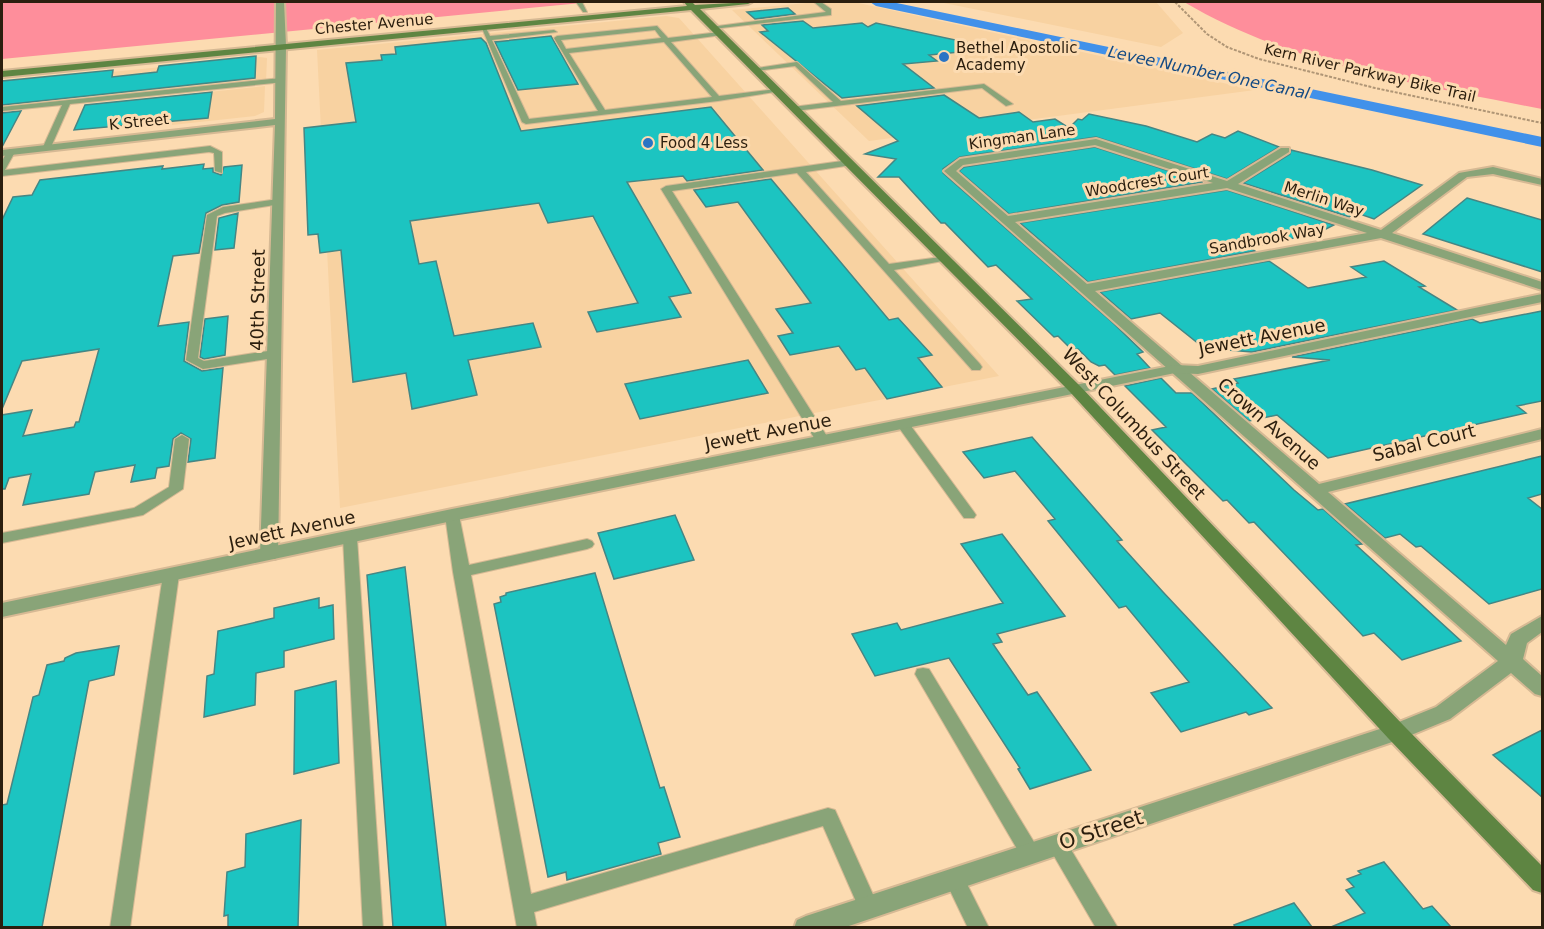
<svg xmlns="http://www.w3.org/2000/svg" width="1544" height="929" font-family="'DejaVu Sans',sans-serif">
  <style>
    .built { fill: #f8d2a1 }
    .green { fill: #fe8e9b }
    .lines { fill: none; stroke-linecap: round; stroke-linejoin: round }
    .canal { fill: #4191ea; fill-rule: evenodd }
    .building { fill: #1cc4c1; stroke: #458684; stroke-width: 1.5 }
    .service-casing { stroke: #d6b994; stroke-width: 2 }
    .minor-casing { stroke: #d6b994; stroke-width: 4 }
    .tertiary-casing { stroke: #d6b994; stroke-width: 4 }
    .secondary-casing { stroke: #d6b994; stroke-width: 4 }
    .path { stroke: #af9575; stroke-width: 2; stroke-dasharray: 3 1.5; stroke-linecap: butt }
    .service { fill: #89a478; fill-rule: evenodd }
    .minor { fill: #89a478; fill-rule: evenodd }
    .tertiary { fill: #89a478; fill-rule: evenodd }
    .secondary { fill: #5e8542; fill-rule: evenodd }
    .poi-dot { fill: #2a74c4; stroke: #fcdbb1; stroke-width: 2 }
    .labels { text-anchor: middle; stroke-width: 6; stroke-linejoin: round; paint-order: stroke }
    .far-street-label { font-size: 15px; fill: #2b1e0e; stroke: #fcdbb1 }
    .far-poi-label { font-size: 15px; fill: #2b1e0e; stroke: #fcdbb1; text-anchor: start }
    .far-water-label { font-size: 16px; font-style: italic; fill: #154b84; stroke: #fcdbb1 }
    .street-label { font-size: 18px; fill: #2b1e0e; stroke: #fcdbb1 }
    .near-street-label { font-size: 21px; fill: #2b1e0e; stroke: #fcdbb1 }
  </style>
  <rect width="100%" height="100%" fill="#fcdbb1"/>
  <path class="built" d="M817,2h37l401,88 -386,51 -137,-131z
    M939,2h217l27,31 -22,14z
    M666,16l13,2 320,358 -659,132 -23,-458z
    M260,57l7,1 -1,23 -264,28v-26z
    M265,86l-1,26 -9,4 -120,13 9,-30z"/>
  <path class="green" d="M2,2h590l-590,57z
    M1184,2h358v107c-122,-24 -249,-43 -358,-107z"/>
  <g class="lines">
    <path class="canal" d="M870,2h22l650,135v10l-666,-141z"/>
  </g>
  <path class="building" d="M788,8l7,6 -40,5 -8,-7z
    M803,21l10,7 49,-5 6,4 8,-4 103,22v5l-50,5 8,6 -34,3 31,24 -92,10 -82,-66 8,-1 -6,-6z
    M551,36l27,48 -60,6 -23,-48z
    M481,38l5,5 35,88 190,-24 52,63 -76,11 -4,-5 -56,6 64,111 -22,4 12,20 -84,15 -9,-20 50,-9 -45,-87 -45,7 -9,-20 -129,18 9,43 17,-3 18,75 79,-13 8,24 -73,13 9,35 -65,14 -6,-36 -53,9 -12,-132 -21,3 -2,-19 -10,1 -4,-107 52,-6 -10,-59 36,-3 -1,-5 15,-1 -1,-7z
    M256,56l-1,22 -253,27v-24l111,-11 -1,7 45,-5 2,-6z
    M212,92l-4,26 -134,12 11,-25z
    M944,95l35,23 40,-6 14,10 22,-3 14,9 9,-9 4,1 7,-6 57,12 51,16 15,-8 13,4 13,-7 41,16 -52,32 -131,-42 -136,20 -17,12v4l169,149 31,30 -6,2 13,14 -35,7 -10,-10 -6,1 -8,-4 -13,-13 -6,1 -14,-14 -4,1 -37,-36 15,-2 -36,-34 -8,2 -43,-44h-4l-42,-46h-21l18,-18 -31,-5 33,-13 -41,-35z
    M21,111l-19,36v-34z
    M1095,147l108,35 -194,32 -50,-43 5,-4z
    M1291,150l81,20 50,15 -48,34 -17,-6 -8,4 -106,-34 47,-29z
    M204,164l-1,5 10,-1v4l8,3 3,-8 18,-2 -3,37 -17,3 -16,8 -7,40 -26,3 -15,70 31,-4 -5,39 18,10 21,-3 -8,90 -27,4 3,-23 -10,-6 -8,6 -4,27 -12,2 -2,10 -24,4 4,-17 -40,7 -6,22 -66,11 8,-31 -22,4 -4,11h-3v-74l30,-5 -9,26 51,-9 2,-5h3l20,-73 -77,12 -20,48v-189l11,-23 19,-2 8,-15 123,-14 -1,3z
    M771,179l118,141 9,-2 34,37 -14,3 24,29 -55,12 -22,-31 -9,2 -17,-24 -49,9 -12,-19 15,-3 -17,-24 35,-6 -73,-101 -32,5 -12,-17z
    M1227,190l107,35 -14,7 -70,16 5,3 -167,31 -68,-59z
    M1467,198l75,22v52l-119,-38z
    M238,213l-4,35 -19,2 4,-32z
    M1269,261l39,27 58,-11 -15,-10 33,-6 41,25 -6,1 38,23 -205,42 -48,-4 -44,-35 -29,6 -31,-27z
    M1542,311v90l-25,5 9,7 -198,45 -51,-43 -28,6 -37,-32 26,-6 -4,-4 96,-19 -38,-3 180,-38 8,4z
    M228,316l-3,39 -21,4 -4,-2 5,-38z
    M748,360l20,33 -128,26 -15,-35z
    M1161,378l15,15h16l102,97 24,20 5,-1 39,35 -6,1 105,96 -59,19 -28,-27 -11,3 -109,-114 -5,1 -22,-23 -4,1 -71,-71 14,-3 -41,-41z
    M1032,437l90,103 -5,1 46,51 109,116 -23,7 -3,-3 -65,20 -30,-39 38,-11 -63,-76 -7,2 -71,-87 7,-2 -40,-48 -31,7 -21,-26z
    M1542,456v38l-14,4 14,11v80l-53,15 -68,-58 -5,1 -16,-13 -15,4 -40,-34z
    M675,515l19,45 -80,19 -16,-46z
    M1002,534l63,82 -68,18 5,8 -9,2 35,51 9,-3 54,78 -61,19 -12,-20 2,-1 -71,-110 -74,18 -23,-42 45,-11 4,7 102,-27 -42,-59z
    M405,567l41,360h-53l-26,-352z
    M595,573l65,215 4,-1 16,50 -22,6 3,11 -94,26 -1,-8 -18,5 -54,-273 7,-2 -1,-5 6,-2v-2z
    M319,598v10l14,-3 1,34 -50,12v16l-28,6 -1,32 -51,12 3,-41 7,-2 4,-43 56,-13v-10z
    M119,646l-5,29 -25,6 -47,246h-40v-122l5,-1 26,-107 6,-2 8,-30 17,-4 1,-3 11,-5z
    M336,681l3,82 -45,11 1,-83z
    M1542,730v67l-49,-42z
    M301,820l-3,107h-70v-12l-4,1 3,-44 18,-5 1,-33z
    M1384,862l39,47 9,-3 19,21h-120l34,-14 -19,-23 8,-3 -7,-8 14,-5 -3,-3z
    M1294,903l18,24h-77l-1,-2z"/>
  <g class="lines">
    <g class="service-casing">
      <path id="service" d="M576,2h6l5,10h-4z
        M814,2h7l10,7v6l-118,14 -3,-2 116,-15z
        M481,26h4l5,10 64,-6 3,2 -65,8 37,79 69,-8 -44,-73 3,-2 100,-10 11,12 52,-6 2,3 -51,7 48,54 58,-7 4,2 -63,10 -192,23 -4,-2zM655,30l6,8 -95,11 -5,-9zM664,42l48,55 -107,13 -36,-57z
        M797,62l44,39 143,-17 29,20 -7,2 -24,-18 -187,23h-3v-4l41,-5 -38,-36 -40,5 -4,-2z
        M281,78h3v4l-214,22 -19,43 -4,3 -4,-3 19,-42 -60,6v-4z
        M210,146l12,6v21l-7,-2 -1,-18 -5,-1 -207,24v-15l6,-11 3,-1 4,3 -10,18z
        M849,160l4,3 -1,2 -46,7 83,92 59,-8v4l-54,10 86,94 2,3 -2,3h-8l-175,-197 -125,18 158,250 -7,4 -7,-4 -155,-252 5,-3z
        M278,199l3,1v4l-56,9 -8,3 -19,142 6,3 70,-11 6,4 -6,4 -71,11 -17,-9 21,-145 16,-8z
        M903,421l5,1 66,90 2,3 -2,3h-10l-67,-93z
        M182,435l7,4 -6,50 -40,26 -141,28v-10l132,-25 35,-21 6,-48z
        M452,510l7,5 10,50 118,-26 5,2 2,3 -2,3 -5,2 -116,26 60,319 297,-86 7,2 40,89 3,7 -3,7 -7,2 -7,-2 -38,-87 -289,86 3,16h-20l-64,-356 -8,-57z
        M350,533l7,5 26,390h-20l-20,-390z
        M171,570l5,1 3,4 -49,353h-20l53,-353 3,-4z
        M923,668l6,1 108,178 3,6 -3,6 -7,3 -7,-3 -108,-185 2,-5z
        M1057,835l7,3 54,90h-22l-49,-84 3,-6z
        M954,869l7,3 28,56h-21l-24,-50 3,-6z"/>
    </g>
    <g class="minor-casing">
      <path id="minor" d="M276,2h8l2,44 -8,509 -3,4h-12l-3,-4 15,-430 -273,31v-6l273,-31z
        M1096,139l131,42 54,-33h8v4l-51,32 143,46 78,-57 34,-6 49,12v6l-49,-11 -26,3 -75,56 150,49v8l-161,-52 -286,53 224,193 223,-55v10l-214,53 178,153 5,-11 31,-18v16l-15,11 -4,16 19,17v20l-7,-2 -24,-21 -61,46 -46,19 -561,190h-49l3,-8 9,-4 583,-190 47,-19 62,-46 -554,-490 16,-12zM1095,145l118,38 -205,33 -52,-45 7,-6zM1227,188l140,45 -280,51 -72,-62z"/>
    </g>
    <g class="tertiary-casing">
      <path id="tertiary" d="M1542,294v8l-344,72 -23,-1 -723,148 -450,96v-14l450,-94 723,-144 23,1z"/>
    </g>
    <g class="secondary-casing">
      <path id="secondary" d="M684,2h8l3,3 57,-3 -4,2 -48,5 380,377 324,340 138,140v27l-9,-3 -145,-152 -318,-346 -379,-382 -689,67v-6l685,-65z"/>
    </g>
    <path class="path" d="M1175,2l32,32 20,13 32,12 116,29 167,35"/>
    <use href="#service" class="service"/>
    <use href="#minor" class="minor"/>
    <use href="#tertiary" class="tertiary"/>
    <use href="#secondary" class="secondary"/>
  </g>
  <g class="poi-dot">
    <circle cx="944" cy="57" r="6"/>
    <circle cx="648" cy="143" r="6"/>
  </g>
  <g class="labels">
    <g class="far-street-label">
      <text transform="translate(374 24) rotate(-5)" y="5">Chester Avenue</text>
      <text transform="translate(1370 73) rotate(13)" y="5">Kern River Parkway Bike Trail</text>
      <text transform="translate(139 122) rotate(-6)" y="5">K Street</text>
      <text transform="translate(1022 137) rotate(-8)" y="5">Kingman Lane</text>
      <text transform="translate(1147 182) rotate(-9)" y="5">Woodcrest Court</text>
      <text transform="translate(1324 199) rotate(18)" y="5">Merlin Way</text>
      <text transform="translate(1267 239) rotate(-10)" y="5">Sandbrook Way</text>
    </g>
    <g class="far-poi-label">
      <text x="956" y="53">Bethel Apostolic<tspan x="956" dy="17">Academy</tspan></text>
      <text x="660" y="148">Food 4 Less</text>
    </g>
    <g class="far-water-label">
      <text transform="translate(1209 72) rotate(12)" y="6">Levee Number One Canal</text>
    </g>
    <g class="street-label">
      <text transform="translate(258 300) rotate(-89)" y="6">40th Street</text>
      <text transform="translate(1262 337) rotate(-11)" y="6">Jewett Avenue</text>
      <text transform="translate(1134 424) rotate(47)" y="6">West Columbus Street</text>
      <text transform="translate(1269 424) rotate(41)" y="6">Crown Avenue</text>
      <text transform="translate(768 432) rotate(-11)" y="6">Jewett Avenue</text>
      <text transform="translate(1424 443) rotate(-14)" y="6">Sabal Court</text>
      <text transform="translate(292 530) rotate(-12)" y="6">Jewett Avenue</text>
    </g>
    <g class="near-street-label">
      <text transform="translate(1101 830) rotate(-18)" y="7">O Street</text>
    </g>
  </g>
  <rect width="1544" height="929" fill="none" stroke="#2b1e0e" stroke-width="6"/>
</svg>
